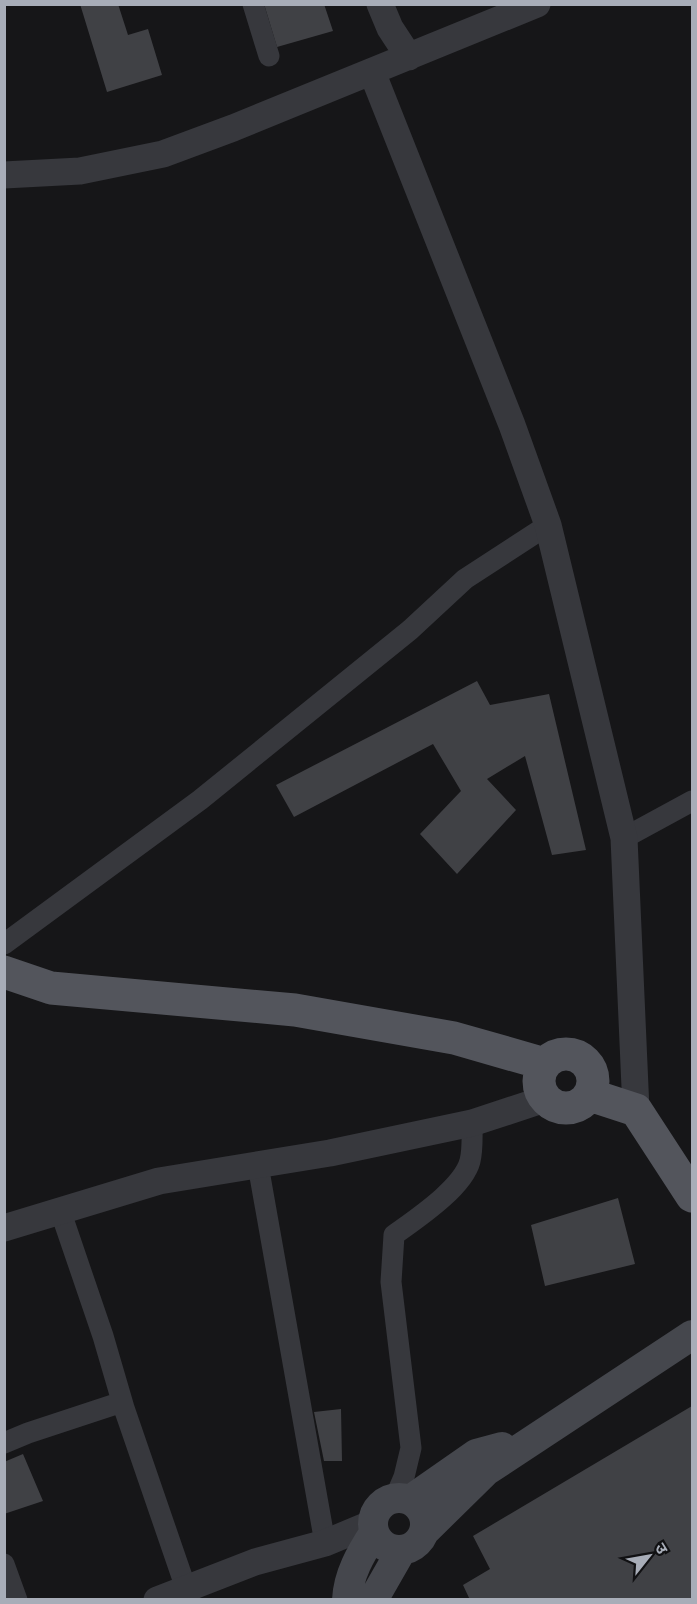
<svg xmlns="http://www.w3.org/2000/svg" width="697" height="1604" font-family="Roboto,'Noto Sans Devanagari',sans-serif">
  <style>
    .building { fill: #404145 }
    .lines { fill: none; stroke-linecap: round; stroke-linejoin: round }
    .minor { stroke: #37383d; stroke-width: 21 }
    .tertiary { stroke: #37383d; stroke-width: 27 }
    .secondary { stroke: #45474d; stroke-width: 30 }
    .primary { stroke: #53555c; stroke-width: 33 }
  </style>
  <rect width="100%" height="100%" fill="#161618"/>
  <path class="building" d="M80,4h38l10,31 20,-6 14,46 -55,17z
    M264,4h60l9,27 -56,16z
    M477,681l13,24 59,-11 37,156 -34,5 -27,-99 -38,23 29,31 -59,64 -37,-40 41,-43 -28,-47 -139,73 -18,-32z
    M618,1198l17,66 -90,22 -14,-61z
    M692,1406v194h-222l-7,-15 27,-16 -17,-33z
    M341,1409l1,52h-18l-10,-49z
    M23,1454l20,47 -39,13v-52z"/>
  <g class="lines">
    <path class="minor" d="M253,4l16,52
      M624,838l68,-37
      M4,944l196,-144 210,-170 55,-51 83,-54
      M258,1165l67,378
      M60,1210l43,126 21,72 66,192
      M4,1443l24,-10 94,-31
      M395,1498l9,-21 7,-29 -20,-166 3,-47c22,-16 69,-47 76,-74 3,-12 2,-26 2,-38
      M4,1564l13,36"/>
    <path class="tertiary" d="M380,4l10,24 19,29
      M372,72l140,353 36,100 76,313 12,272
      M4,175l76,-4 83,-17 70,-26 304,-124
      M4,1228l155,-47 171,-28 142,-30 73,-24
      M157,1600l98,-38 70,-19 48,-20"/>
    <path class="secondary" d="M373 1524a26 26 0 1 1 52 0a26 26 0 1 1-52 0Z
      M410,1500l66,-46 26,-7
      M425,1531l61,-60 206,-136
      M347,1600c1,-25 14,-47 27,-67
      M373,1600l28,-49"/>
    <path class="primary" d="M4,972l47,16 244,22 159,28 91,26
      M539 1081a27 27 0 1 1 54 0a27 27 0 1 1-54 0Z
      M590,1095l46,15 56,86"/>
  </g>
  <rect width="697" height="1604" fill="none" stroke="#a8adb8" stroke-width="12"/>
  <g transform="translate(649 1556) rotate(59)" stroke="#111113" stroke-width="4.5" paint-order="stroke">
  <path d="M0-4.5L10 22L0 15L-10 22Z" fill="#a8adb8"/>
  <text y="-9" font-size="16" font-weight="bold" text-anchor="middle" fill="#a8adb8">उ</text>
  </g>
</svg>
